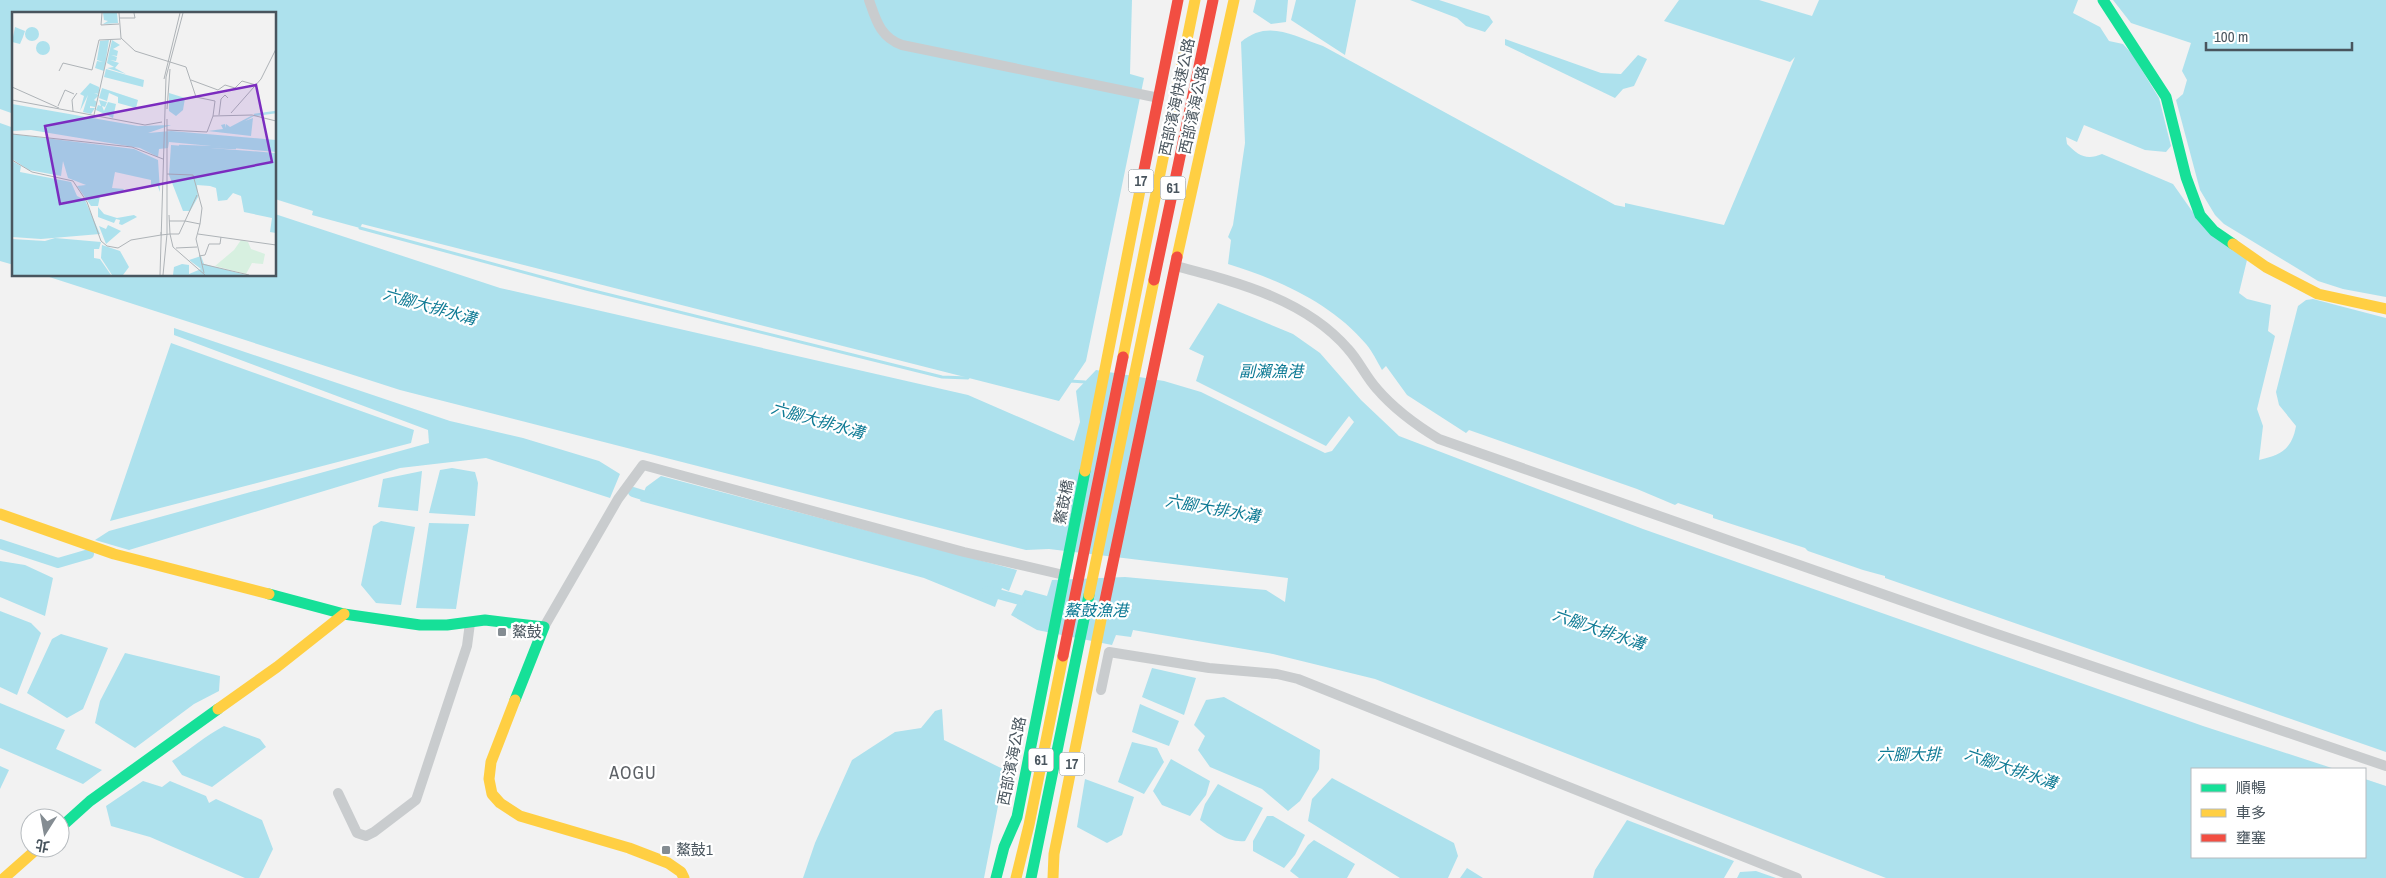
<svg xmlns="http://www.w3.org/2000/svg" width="2386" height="878" font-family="'Archivo Narrow','Noto Sans TC',sans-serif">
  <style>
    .water { fill: #ade1ed }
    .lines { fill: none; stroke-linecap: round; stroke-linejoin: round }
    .stream { stroke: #ade1ed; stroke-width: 3 }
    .canal { stroke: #ade1ed; stroke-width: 10 }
    .street { stroke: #c9ccce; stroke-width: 10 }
    .fast { stroke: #16e098; stroke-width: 11 }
    .slow { stroke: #ffcf43; stroke-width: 11 }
    .jam { stroke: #f24e42; stroke-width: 11 }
    .poi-dot { fill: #848c92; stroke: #fff; stroke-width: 2 }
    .labels { text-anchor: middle; stroke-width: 4.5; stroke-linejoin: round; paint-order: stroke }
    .shield { fill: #fff; stroke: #80888e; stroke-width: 1 }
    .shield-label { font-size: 14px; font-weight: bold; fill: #49555e }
    .street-label { font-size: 15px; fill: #49555e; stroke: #fff }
    .poi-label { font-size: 15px; fill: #49555e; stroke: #fff; text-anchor: start }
    .water-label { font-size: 16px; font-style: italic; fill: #0f7b95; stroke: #fff }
    .quarter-label { font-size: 18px; letter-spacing: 1px; fill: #5d6166; stroke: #fff }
    .inset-river { fill: none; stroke: #ade1ed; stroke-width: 2.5 }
    .inset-road { fill: none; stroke: #aeb3b7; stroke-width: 1 }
    .view { fill: #7b2cbf; fill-opacity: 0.15; stroke: #7b2cbf; stroke-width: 2.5 }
    .inset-edge { fill: none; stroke: #49555e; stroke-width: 2.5 }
  </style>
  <rect width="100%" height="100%" fill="#f2f2f2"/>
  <path class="water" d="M0,0h1132l-2,74 14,4 -58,283 -27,40 -697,-177 -2,4 -48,-13 1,-4 -38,-12v-185h-261v100l-14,-5z
    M1256,0h32l-2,22 -15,2 -18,-12z
    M1296,0h60l-11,55 -54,-35z
    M1410,0h29l50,16 4,6 -8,10 -19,-6 -9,-8z
    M1679,0h80l53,16 7,-16h259l-5,13 27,14 9,14 14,3 9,10 27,44 12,48 -5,6 -21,-2 -61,-25 -7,17 -11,-5 1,7c11,11 19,17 35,10l71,30 19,27 55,49 -8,33 8,6 24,6 -3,26 7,5 -18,73 6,17 -4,34c22,-5 33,-11 37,-34l-17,-21 -3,-13 22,-86 8,-6 7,-1 73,19v434l-501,-174v-2l-22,-6 -55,-19 -3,-3 -92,-30v-3l-35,-12 -3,2 -38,-16 -168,-59 -3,3 -59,-38 -21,-29 -4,4c-5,-9 -10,-19 -16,-26 -34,-41 -89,-65 -138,-80l3,-24 -3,-3 5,-12 12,-82 -4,-101c27,-23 52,-6 82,4l292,159 10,2v-4l99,22 71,-168 -5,5 -126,-41z
    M2113,0h273v297l-43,-8 -25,-8 -94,-57 -9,-9 -15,-25 -24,-90 7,-6 4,-14 -5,-9 9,-28 -60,-20z
    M1505,39l96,34 20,1 17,-19 9,4 -13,27 -11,3 -8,9 -110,-53z
    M0,123l14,5v137l-14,-4z
    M275,214l225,74 468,107 106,46 6,-19 -4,-31 20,-21 68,11 37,11 124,61 7,-2 22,-29 -5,-6 -23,30 -130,-65 8,-25 -15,-7 29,-46 75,31 27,19 41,47 38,36 244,93 560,197 132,43h-143v88h173v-78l21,7v92h-500l-511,-199 -102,-25 -140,-24 -2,7 -15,-2 -4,10 -75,-15 -26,-15 14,-25 22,6 5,-16 73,-3 141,13 19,12 3,-24 -239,-29 -23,1 -626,-160 -357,-115h232z
    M174,328l276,93 73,17 76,23 21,13 -10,24 -124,-40 -86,10 -271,82 -34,-10 14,-9 320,-88 -1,-13 -254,-95z
    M171,343l243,87 -3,13 -301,78z
    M452,468l23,4 3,11 -3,33 -46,-3 11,-43z
    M422,471l-4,40 -40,-4 5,-28z
    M661,476l356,94 -8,21 -7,-3 -7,19 -71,-29 -284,-77 6,-14z
    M381,521l34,6 -14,78 -25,-2 -15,-18 12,-59z
    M429,523l40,1 -13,85 -40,-1z
    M0,561l25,4 28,13 -8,38 -45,-19z
    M0,611l31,12 10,10 -24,62 -17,-8z
    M61,634l47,14 -25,61 -16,9 -40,-25 25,-54z
    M125,653l95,23 -1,15 -25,13 -59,44 -40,-25 5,-22z
    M1152,668l44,10 -12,37 -42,-18z
    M1224,697l96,53 -1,19 -19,32 -12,10 -26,-22 -52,-22 -12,-17 7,-14 -11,-11 12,-25z
    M0,703l65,27 -9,19 46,21 -19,14 -83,-36z
    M1140,704l39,17 -10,25 -37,-14z
    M942,709l2,31 61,30 -21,108h-181l12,-35 37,-83 43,-28 26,-4 14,-17z
    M224,726l36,13 6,8 -54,40 -30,-12 -10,-14c19,-12 33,-25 52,-35z
    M1132,742l25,6 7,14 -20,32 -26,-12z
    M1171,759l39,22 -4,14 -16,21 -28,-11 -9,-14z
    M0,766l9,4 -9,19z
    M1332,778l122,65 4,13 -10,22h-48l-92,-57 4,-22z
    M1085,779l49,18 -12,38 -15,8 -30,-16z
    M143,781l19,6 8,-6 36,15 3,7 7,-4 46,21 11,29 -14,29h-14l-95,-41 -39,-11 -5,-20z
    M1218,784l45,24 -18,33c-18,2 -32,-11 -45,-21l5,-16z
    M1267,816h6l32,19 -10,20 -11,13 -31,-17v-10z
    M1627,820l107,41 -10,17h-131l2,-8z
    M1314,840l41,24 -8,14h-48l-9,-7 18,-26z
    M1467,868l16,10h-23z
    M1756,871l20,7h-39l3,-6z"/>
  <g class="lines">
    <path class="stream" d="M360,228l226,61 356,88 26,1
      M1070,381l15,1"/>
    <path class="canal" d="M633,492l22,7
      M0,544l58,19 31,-9
      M987,591l33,9"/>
    <path class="street" d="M869,0c7,20 11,37 33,45l257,53
      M1176,266c60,16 129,33 172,83 11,12 18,28 29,40 18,21 39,36 62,50l555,194 392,133
      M544,627l74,-128 25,-34 321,87 100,23
      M1101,690l8,-38 100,16 68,6 21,5 499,199
      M338,793l19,40 9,3 8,-4 42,-32 51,-154 3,-23"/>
    <path class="fast" d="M2103,0l63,97 20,80 14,38 14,16 19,13
      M269,594l75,20 76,11h27l38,-5 59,7 -29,73
      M60,828l30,-27 128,-92
      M996,878l8,-31 13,-30 68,-346
      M1031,878l58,-283"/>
    <path class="slow" d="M2233,244l33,23 52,27 68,15
      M1177,257l57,-257
      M1123,357l72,-357
      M1085,471l57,-291
      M0,514l114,40 155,40
      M1089,595l65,-315
      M515,700l-24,62 -2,17 3,15 8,9 20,13 109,32 39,15 13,9 3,6
      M218,709l59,-42 67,-53
      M4,878l34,-30
      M1016,878l13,-53 34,-169
      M1053,878l1,-24 49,-244"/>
    <path class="jam" d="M1142,180l36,-180
      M1154,280l59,-280
      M1103,610l74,-353
      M1063,656l60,-299"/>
  </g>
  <g class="poi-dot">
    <rect x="497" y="627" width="10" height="10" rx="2.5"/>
    <rect x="661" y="845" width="10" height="10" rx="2.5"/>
  </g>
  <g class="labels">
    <g class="shield">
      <rect x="1128.5" y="169.5" width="25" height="23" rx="4"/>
      <rect x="1160.5" y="176.5" width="25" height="23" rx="4"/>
      <rect x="1028.5" y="748.5" width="25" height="23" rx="4"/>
      <rect x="1059.5" y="752.5" width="25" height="23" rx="4"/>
    </g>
    <g class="shield-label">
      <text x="1141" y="186">17</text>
      <text x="1173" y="193">61</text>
      <text x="1041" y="765">61</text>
      <text x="1072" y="769">17</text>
    </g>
    <g class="street-label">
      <text transform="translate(1177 97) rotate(-78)" y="5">西部濱海快速公路</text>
      <text transform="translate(1194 110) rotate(-78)" y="5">西部濱海公路</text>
      <text transform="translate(1064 502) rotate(-79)" y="5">鰲鼓橋</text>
      <text transform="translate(1012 761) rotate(-79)" y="5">西部濱海公路</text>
    </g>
    <g class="poi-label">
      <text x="512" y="637">鰲鼓</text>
      <text x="676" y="855">鰲鼓1</text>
    </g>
    <g class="water-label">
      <text transform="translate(430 306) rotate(16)" y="6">六腳大排水溝</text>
      <text x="1271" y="377">副瀨漁港</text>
      <text transform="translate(818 420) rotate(16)" y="6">六腳大排水溝</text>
      <text transform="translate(1213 508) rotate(10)" y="6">六腳大排水溝</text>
      <text x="1096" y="616">鰲鼓漁港</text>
      <text transform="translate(1599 629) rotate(19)" y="6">六腳大排水溝</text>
      <text x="1909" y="760">六腳大排</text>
      <text transform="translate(2011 768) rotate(19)" y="6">六腳大排水溝</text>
    </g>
    <g class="quarter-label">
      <text x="633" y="779">AOGU</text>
    </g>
  </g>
  <g transform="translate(12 12)">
    <rect width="264" height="264" fill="#f2f2f2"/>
    <path d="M229,228l7,2 3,7 14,5 -2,10 -11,-1 -6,11 -31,-8 19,-16z" fill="#d7f0e0"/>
    <path d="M91,1h8l1,8 -1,-8h6l1,10 -15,1 5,-3 -4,-1zM3,15l10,4 -2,6 -6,-2 6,2 -3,7 -8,-2zM13 22a7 7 0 1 1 14 0a7 7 0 1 1-14 0ZM97,28l-5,31 -9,-3 2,-7 6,1 -6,-2 3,-19zM100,28l8,5 -7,4 5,2 -1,5 -6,-1 6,2 -1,4 -6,-1 9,3 -4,5 11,6 -19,-6 7,-1 -7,-4zM24 36a7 7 0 1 1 14 0a7 7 0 1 1-14 0ZM94,57l38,11 -1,7 -39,-10zM78,71l9,4v7l-5,-1 5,2 -5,5 3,2 -2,5 -5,-1v2h5l-4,6 -8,-2 5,-17 -8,16 4,-15 -4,-2zM90,76l36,12 -2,8 -18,-5v-6l-9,-4 -2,8 -8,-3zM157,81l16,5 -2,12 -7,6 -7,-5zM87,88l8,2 -2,5 -3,-1 2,5 4,-9 8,2 -3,14 -17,-8 2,-5 3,1zM0,92l126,22 33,-1 -23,8 23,-2 105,9v12l-107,-10 -1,6 -9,1 -1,8 -18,-9 -109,-18 -19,1zM239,104h3l-9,5 8,-3 -2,18 -43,-5 15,-2 -2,-4 4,-1 1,4v-4l4,3zM0,122l122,15 24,11 2,32 -3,-8 -6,3v-7l-36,-8 -3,16 12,1 -2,3 -22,4 -2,10h-7l-14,-20 9,-1 -18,-7 -5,-17 -2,15 -32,-6 -17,-11zM159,133l105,8v80l-6,-1 2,-14 -28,-6 -3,-16 -8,-3 -6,7 -9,1 -2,-13 -6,-2 -13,-1 1,12 -8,14h-7l-14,-36zM0,149l9,5 -1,6 51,10 6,14 8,4 15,34 -59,5 -29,-2zM86,195l6,7 13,4 17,-3 3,2 -15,8 -3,-1 1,-4 -4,-1 -2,4 -16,-6zM96,213l13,6 -15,13 -7,-18 7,3zM43,226l46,4 -2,7h-5v9l6,1 11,16h-99v-36l33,2zM90,233l18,6 9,16 -6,8h-11l-11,-17zM189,244l3,8 42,11h-73l1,-8 8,-3 7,1v9l12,-5 -12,-9z" fill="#ade1ed"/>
    <path class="inset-river" d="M242,103l22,-3M167,134l57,2"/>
    <path class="inset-road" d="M90,1l-1,12 18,-1M107,1l2,25 14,13 51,16 10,30 19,4 -2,15 39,-1 24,6M107,6h16l-1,-5M47,59l4,-8 29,7 7,-30 22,-1M152,67l16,-66M179,68l27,10 7,-5 10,3 7,-7 14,4M0,75l47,21M0,88l133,25 17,-3M46,94l7,-16 9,4M155,97l3,-40M61,99l-1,-11 5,-7M219,101l30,-34 15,-30M82,103l17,-76M207,103l2,-16 4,-4 3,3M155,118l40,2 6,-16M0,122l120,13 31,12M0,148l20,12 41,9 14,21 14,39 6,5 11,2 13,-8 30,-5M155,162l26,1 9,33 -2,16M157,203l1,19h9l6,-13 15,3 -4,15 8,34M157,209h16l12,-26M149,220v3l9,-1 3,13 32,28M155,222v-115M186,222l78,11M164,236l21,-1M187,244l6,-1 4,-11h11l1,-7M190,252l47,11M148,263l6,-198 17,-64M151,263l4,-41"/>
    <path class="view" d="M244,73l16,77 -212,42 -15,-78z"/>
    <rect width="264" height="264" class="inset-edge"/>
  </g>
  <rect x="2191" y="768" width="175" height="90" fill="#ffffff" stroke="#b6bbbf"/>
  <rect x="2201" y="784" width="25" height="8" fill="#16e098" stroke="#b6bbbf"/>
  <text x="2236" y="793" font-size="15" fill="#49555e">順暢</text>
  <rect x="2201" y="809" width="25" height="8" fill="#ffcf43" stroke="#b6bbbf"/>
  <text x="2236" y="818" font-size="15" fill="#49555e">車多</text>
  <rect x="2201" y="834" width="25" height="8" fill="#f24e42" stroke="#b6bbbf"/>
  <text x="2236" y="843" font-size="15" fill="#49555e">壅塞</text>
  <g transform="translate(45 833) rotate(191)"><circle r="24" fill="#ffffff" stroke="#b6bbbf"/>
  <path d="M0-4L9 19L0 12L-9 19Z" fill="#848c92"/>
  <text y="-8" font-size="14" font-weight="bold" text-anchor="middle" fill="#49555e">北</text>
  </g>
  <path d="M2206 42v8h146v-8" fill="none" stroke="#49555e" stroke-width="2.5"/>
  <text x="2214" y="42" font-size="15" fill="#49555e" stroke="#ffffff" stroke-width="4" paint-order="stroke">100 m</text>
</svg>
